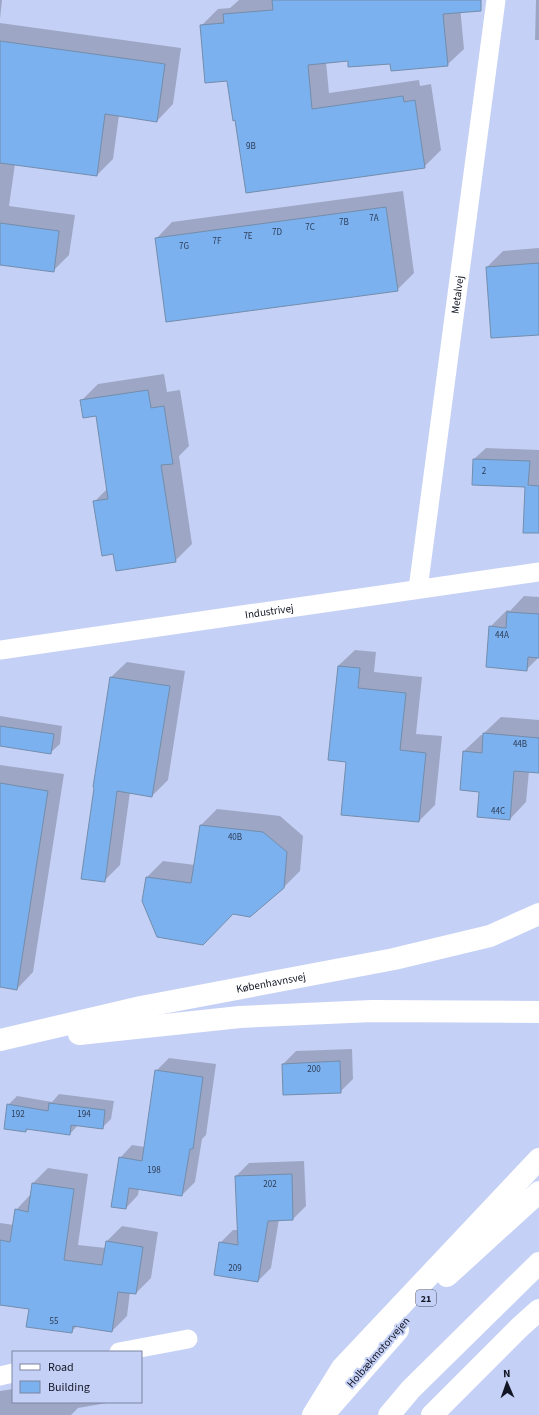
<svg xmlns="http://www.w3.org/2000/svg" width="539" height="1415" font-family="'Source Sans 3',sans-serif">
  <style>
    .shadow { fill: #0003 }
    .building { fill: #7cb1ef; stroke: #738dac }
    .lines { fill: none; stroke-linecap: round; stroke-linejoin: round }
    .minor { stroke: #fff; stroke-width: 19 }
    .secondary { stroke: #fff; stroke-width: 22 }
    .motorway { stroke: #fff; stroke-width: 22 }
    .labels { text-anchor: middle; stroke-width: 4; stroke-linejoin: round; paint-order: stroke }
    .number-label { font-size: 9px; fill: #2c3c56 }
    .shield { fill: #c5d0f6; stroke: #484d62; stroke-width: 1 }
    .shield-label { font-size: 10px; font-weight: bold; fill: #121523 }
    .street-label { font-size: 11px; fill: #121523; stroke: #c5d0f6 }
  </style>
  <rect width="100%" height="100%" fill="#c5d0f6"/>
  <path class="shadow" d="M0,0h2l-2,19z
    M239,0h227l-6,6 4,43 -17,16 -98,-5 -23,2 3,31 90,-13 1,6 11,-2 10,66 -17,17 -188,-48 -8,-39 -27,-54 17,-17 12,-1z
    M536,0h3v40h-4z
    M0,23l181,25 -8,56 -16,17 -38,-6 -6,44 -16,16 -82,-11 -6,42 66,9 -6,40 -16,16 -53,-7z
    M403,191l11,82 -17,17 -241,-51 16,-17z
    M539,248v86l-52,-67 16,-16z
    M164,374l3,18 13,-2 9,56 -10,10 13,88 -17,17 -61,-8 -20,-51 14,-14 -11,-73 -16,-14 17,-17z
    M486,448l53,2v82l-13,-45 -52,-28z
    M524,596l15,1v60l-13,13 -36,-43 17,-17 3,1z
    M355,650l21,2 -2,20 48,5 -6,57 26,2 -7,69 -16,16 -72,-60 -9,-95z
    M127,662l58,9 -17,109 -16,16 -22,-4 -10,73 -16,16 7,-204z
    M0,716l62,10 -2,18 -9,8 -51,-7z
    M501,717l38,3v52l-10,-1 -3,31 -16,17 -30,-28 -16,-40 17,-16h3v-2z
    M0,765l64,9 -31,198 -16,17 -17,-3z
    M217,809l63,7 23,20 -3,35 -17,17 -140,13 4,-24 16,-16 32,4 6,-40z
    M352,1049l1,30 -13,13 -56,2 -1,-30 13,-13z
    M169,1058l47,6 -10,71 -4,4 -7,43 -13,13 -43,-6 -1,6 -12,13 -6,-50 12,-13 13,2 11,-76z
    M59,1094l55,7 -3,18 -9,9 -24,-3 -8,9 -42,-6 -2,3 -18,-26 9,-9 35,6z
    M304,1161l2,45 -13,13h-14l-8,49 -13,13 -38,-38 13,-13h5l-2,-54 13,-13z
    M48,1168l40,6 -10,71 28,3 1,-7 15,-15 36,6 -7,46 -15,15 -6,-1 -3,24 -15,15 -34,-6 -7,7 -41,-23 -30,-4v-82l14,2 2,-15 15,-16 2,-11z
    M13,1389v13h100l-35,6 -7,7h-71v-24z"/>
  <path class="building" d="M272,0h209v11l-38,3 5,52 -57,5 -1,-7 -42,3v-6l-40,4 4,44 91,-13 1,6 11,-2 10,68 -179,25 -11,-73 -2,1 -6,-40 -22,2 -5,-58 24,-2 -1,-9 50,-4z
    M0,41l165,23 -8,58 -52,-8 -8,62 -97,-13z
    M386,207l12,84 -232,31 -11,-84z
    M0,223l59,8 -5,41 -54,-7z
    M539,263v72l-48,3 -5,-71z
    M148,390l3,18 13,-2 9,58 -12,1 15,97 -60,9 -3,-17 -11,2 -9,-55 15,-2 -12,-83 -13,2 -3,-18z
    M473,459l57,2 -2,24 11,1v47h-16l2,-46 -53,-2z
    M507,612l32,2v44l-11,-1 -1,14 -41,-4 3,-41 17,2z
    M338,666l22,2 -2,20 48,5 -6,57 26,3 -7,69 -78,-7 5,-53 -18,-2z
    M110,677l60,9 -18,111 -35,-6 -12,91 -24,-3 13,-91 -1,-1z
    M0,726l54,8 -3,20 -51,-8z
    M483,733l56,5v35l-25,-2 -4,49 -33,-3 2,-25 -19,-2 3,-39 19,2z
    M0,783l48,8 -31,199 -17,-3z
    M200,825l63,7 24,20 -3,36 -34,29 -17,-3 -30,31 -46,-8 -15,-36 4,-24 45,6z
    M340,1061l1,32 -58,2 -1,-31z
    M155,1070l48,7 -10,72h-3l-8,47 -53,-8 -3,21 -15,-2 8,-50 23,4z
    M49,1103l56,7 -2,19 -32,-4 -1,10 -44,-6v3l-22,-3 3,-25 41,7z
    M292,1174l1,46 -25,1 -10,61 -44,-7 5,-33 19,3 -3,-69z
    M32,1183l42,6 -10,71 38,5 4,-24 37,6 -7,47 -18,-2 -6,40 -39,-6 -1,7 -46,-6 3,-18 -29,-4v-65l10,2 5,-33 13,3z"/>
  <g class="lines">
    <g class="minor">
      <path id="s1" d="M418,589l78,-589"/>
      <path id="s2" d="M0,650l539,-78"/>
      <path d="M119,1352l69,-13"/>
      <path d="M0,1376l13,-3"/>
    </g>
    <g class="secondary">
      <path d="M79,1034l161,-17 132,-6 167,1"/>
      <path id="s3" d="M0,1040l141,-33 253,-48 96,-23 49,-22"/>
    </g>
    <path class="motorway" d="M447,1276l92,-84
      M331,1406l67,-76
      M313,1415l29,-47 197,-209
      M389,1415l22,-26 128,-126
      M432,1415l88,-88 19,-17"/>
  </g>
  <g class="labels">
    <g class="number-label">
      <text x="251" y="149">9B</text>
      <text x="374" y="221">7A</text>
      <text x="344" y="225">7B</text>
      <text x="310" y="230">7C</text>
      <text x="277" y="235">7D</text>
      <text x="248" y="239">7E</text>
      <text x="217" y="244">7F</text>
      <text x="184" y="249">7G</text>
      <text x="484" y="474">2</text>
      <text x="502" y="638">44A</text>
      <text x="520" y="747">44B</text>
      <text x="498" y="814">44C</text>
      <text x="235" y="840">40B</text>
      <text x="314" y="1072">200</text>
      <text x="18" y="1117">192</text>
      <text x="84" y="1117">194</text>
      <text x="154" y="1173">198</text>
      <text x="270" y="1187">202</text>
      <text x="235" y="1271">209</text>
      <text x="54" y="1324">55</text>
    </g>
    <rect class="shield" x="416" y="1290" width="20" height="16" rx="3"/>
    <g class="shield-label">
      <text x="426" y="1302">21</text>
    </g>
    <g class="street-label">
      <text dy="4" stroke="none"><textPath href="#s1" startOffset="297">Metalvej</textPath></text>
      <text dy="4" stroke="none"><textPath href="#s2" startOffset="272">Industrivej</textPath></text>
      <text dy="4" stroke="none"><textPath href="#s3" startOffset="277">Københavnsvej</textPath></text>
      <text transform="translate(378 1352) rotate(-49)" y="4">Holbækmotorvejen</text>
    </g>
  </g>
  <rect x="12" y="1351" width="130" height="52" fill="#c5d0f6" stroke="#7d85a2"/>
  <rect x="20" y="1364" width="20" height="6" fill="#ffffff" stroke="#7d85a2"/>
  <text x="48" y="1371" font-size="12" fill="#121523">Road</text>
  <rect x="20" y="1381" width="20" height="12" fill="#7cb1ef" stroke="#7d85a2"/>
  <text x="48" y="1391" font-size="12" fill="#121523">Building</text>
  <g transform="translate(507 1383) rotate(358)" stroke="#c5d0f6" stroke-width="3" paint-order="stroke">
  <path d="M0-3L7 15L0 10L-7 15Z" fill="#121523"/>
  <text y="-6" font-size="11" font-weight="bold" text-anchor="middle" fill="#121523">N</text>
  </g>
</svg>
